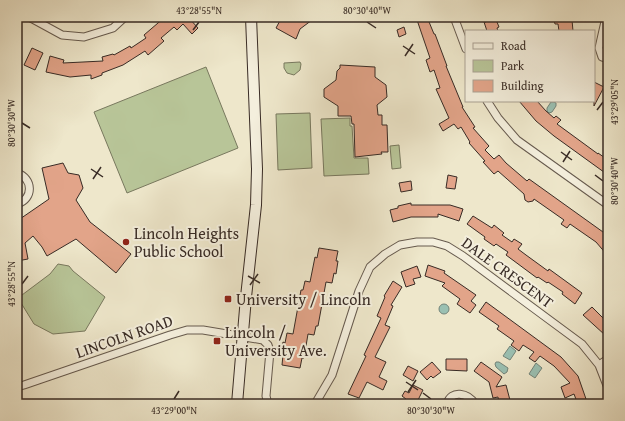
<svg xmlns="http://www.w3.org/2000/svg" width="625" height="421" font-family="'Gentium Book Plus',serif">
  <style>
    .green { fill: #b8c598; stroke: #78785e }
    .water { fill: #9ac0b2; stroke: #73847a }
    .building { fill: #e2a489; stroke: #382b25 }
    .lines { fill: none; stroke-linecap: round; stroke-linejoin: round }
    .minor-casing { stroke: #665a4e; stroke-width: 9 }
    .secondary-casing { stroke: #382b25; stroke-width: 12 }
    .minor { stroke: #f4efdd; stroke-width: 7 }
    .secondary { stroke: #f4efdd; stroke-width: 10 }
    .ticks { fill: none; stroke: #382b25; stroke-width: 1.5 }
    .poi-dot { fill: #8f2418; stroke: #f4efdd; stroke-width: 1.5 }
    .labels { text-anchor: middle; stroke-width: 4; stroke-linejoin: round; paint-order: stroke }
    .poi-label { font-size: 16px; fill: #382b25; stroke: #f4efdd; text-anchor: start }
    .street-label { font-size: 16px; fill: #382b25; stroke: #f4efdd }
    .neatline { fill: none; stroke: #382b25; stroke-width: 1.5 }
    .ticks-label { font-size: 10px; text-anchor: middle; fill: #382b25 }
  </style>
  <rect width="100%" height="100%" fill="#eee7cb"/>
  <filter id="stains"><feTurbulence type="fractalNoise" baseFrequency=".005" numOctaves="4"/><feColorMatrix values="0 0 0 0 .2 0 0 0 0 .09 0 0 0 0 .02 0 0 0 .5 -.17"/></filter>
  <radialGradient id="worn" r=".72"><stop offset=".6" stop-color="#630" stop-opacity="0"/><stop offset="1" stop-color="#630" stop-opacity=".3"/></radialGradient>
  <path class="green" d="M300,62l1,2 -1,6 -6,5 -7,-2 -3,-5v-5z
    M206,67l32,81 -111,45 -33,-81z
    M310,113l2,55 -34,2 -2,-56z
    M350,118v8h2l2,32h14l1,16 -45,2 -3,-57z
    M399,145l2,23 -9,1 -2,-23z
    M58,264l11,2 4,5 32,26 -20,34 -32,3 -19,-10 -16,-26 32,-24z"/>
  <path class="water" d="M551,102h3l2,1v3l-4,6 -3,1 -2,-2v-3z
    M439 309a5 5 0 1 1 10 0a5 5 0 1 1-10 0Z
    M510,346l6,5 -6,9 -7,-4z
    M496,362h3l9,6 -1,4 -3,2 -8,-7 -1,-3z
    M536,363l6,5 -7,10 -6,-4z"/>
  <path class="building" d="M165,17h23l10,11 -6,6 -9,-10 -6,6 -3,-3 -13,11 3,3 -16,14 -3,-4 -22,14 -21,8v2l-11,4v-4l-21,2 -24,-5 4,-16 14,4 -1,3 40,-2 -1,-4 11,-3 1,1 16,-9 1,2 15,-10 -2,-3z
    M282,17h34l-16,12 -4,10 -20,-11z
    M416,17h11l7,17h1l12,32h-1l17,41h-1l13,20 -2,1 16,18 -4,4 9,9 5,-4 7,8 21,18 2,-2 74,53 5,6v18l-12,-14 -26,-18 -3,4 -6,-4 3,-4 -30,-21 -1,2 -5,1 -3,-2 -1,-6 -26,-23 -4,3 -11,-12 2,-1 -16,-18 1,-1 -9,-15 -3,2 -4,-5 -11,7 -4,-7 10,-6 -13,-29 4,-1 -6,-18 -4,2 -4,-12 4,-2z
    M484,17h11l4,10 -2,1 1,3h-11l-3,-9h2z
    M553,17h22l1,3h-4l1,11h-14l-1,-7h-3z
    M404,27l2,7 -7,3 -2,-7z
    M32,48l11,5 -8,17 -11,-5z
    M340,65l35,2v10l11,8 1,12 -10,8 1,10h4v10h5l1,27h-7l1,2 -27,3 -1,-33h-2l-1,-8h-13v-10l-14,-9v-8l12,-9 1,-9 3,-3z
    M594,82l10,5 -10,19z
    M519,101h18l9,10 8,7 2,-2 5,4 -4,4 41,30v-1l10,7v15l-54,-39 -18,-15z
    M63,163l5,10 11,2 4,13 -7,12 14,22 41,32 -15,19 -40,-34 -29,17 -5,-9 -9,-11 -8,7 3,16 -11,2v-40l32,-22 -7,-31z
    M448,175l9,2 -2,12 -9,-1z
    M411,181l1,9 -11,2 -2,-9z
    M411,203v2h39l13,4 -4,12 -21,-7v3h-27l-18,5 -3,-12 8,-2v-2z
    M473,216l19,12 2,-3 10,8 -2,2 10,7 2,-3 8,5 -4,5 8,6 22,16 1,-2 33,24 -7,11 -13,-10 1,-2 -15,-10 -1,1 -9,-6 -1,1 -31,-23 2,-3 -12,-8 -2,2 -10,-7 1,-2 -18,-13z
    M319,248l19,3 -2,10h2l-2,13 -2,-1 -2,10 -6,-1 -8,44h-2l-2,9 -6,-1 -4,24h-2l-2,10 -18,-3 1,-10h-2l2,-13 2,1 2,-10 6,1 8,-44h2l2,-9 5,1 5,-25 2,1z
    M428,265l17,6 -1,2 32,22 -5,6 5,4 -6,8 -13,-9 3,-5 -18,-13 3,-3 -20,-7z
    M417,266l4,11 -8,2 2,5 -9,3 -5,-15z
    M393,281l9,6 -11,18 2,1 -8,19 5,2 -15,30 11,5 -7,15 8,4 -4,9 -16,-8 -8,16 -11,-4 18,-38 -2,-1 17,-37 -4,-2 8,-19 -1,-1z
    M486,302l75,55 17,19 8,23 -9,3 -3,-8 -9,4 -4,-11 9,-4 -16,-17 -14,-10 -5,6 -6,-4 5,-6 -11,-7 -4,6 -8,-6 3,-4 -17,-12 2,-3 -20,-14z
    M592,307l16,16v9l-3,3 -22,-20z
    M446,359h21v12l-21,-1z
    M432,362l9,10 -8,6 -2,-2 -4,4 -7,-8z
    M481,362l21,15 -6,10 10,-2 5,19h-12l-1,-7 -5,1 -4,-16 -15,-11z
    M408,366l10,5 -5,10 -10,-6z
    M413,385l10,5 -7,14h-5l-6,-3 1,-2 -4,-3 3,-5 4,2z"/>
  <g class="lines">
    <g class="minor-casing">
      <path id="minor" d="M29,17l33,18 22,2 29,-9 12,-11
        M454,17l12,32
        M606,17l-7,31 3,9 6,2
        M487,101l11,17 19,22 91,65
        M17,173c16,5 17,26 0,31
        M599,365l9,-6
        M17,387l7,-2 146,-50 17,-5h16l60,10 5,5 2,6 -4,45 2,8
        M315,404l17,-29 27,-84 11,-24 15,-13 15,-9 17,-3h16l14,4 16,10 119,88 17,21 9,23
        M447,404c4,-15 21,-11 28,0"/>
    </g>
    <g class="secondary-casing">
      <path id="secondary" d="M237,404l9,-107 10,-92 1,-36 -6,-152"/>
    </g>
    <use href="#minor" class="minor"/>
    <use href="#secondary" class="secondary"/>
  </g>
  <path class="ticks" d="M367,22l9,6M193,30l6,-8M403,46l12,8M405,56l8,-12M597,110l6,-8M22,123l8,5M561,152l11,8M563,162l7,-11M91,169l12,8M595,175l8,6M93,179l8,-12M248,276l12,7M22,284l6,-8M250,285l8,-11M406,382l12,8M408,392l8,-12M423,393l8,6M174,399l5,-8"/>
  <g class="poi-dot">
    <circle cx="126" cy="242" r="4"/>
    <rect x="224" y="295" width="8" height="8" rx="2"/>
    <rect x="213" y="337" width="8" height="8" rx="2"/>
  </g>
  <g class="labels">
    <g class="poi-label">
      <text x="134" y="239">Lincoln Heights<tspan x="134" dy="18">Public School</tspan></text>
      <text x="236" y="305">University / Lincoln</text>
      <text x="225" y="338">Lincoln /<tspan x="225" dy="18">University Ave.</tspan></text>
    </g>
    <g class="street-label">
      <text transform="translate(508 272) rotate(36)" y="6">DALE CRESCENT</text>
      <text transform="translate(124 336) rotate(-19)" y="6">LINCOLN ROAD</text>
    </g>
  </g>
  <rect width="625" height="421" fill="none" stroke="#eee7cb" stroke-width="44"/>
  <rect x="465" y="30" width="130" height="72" fill="#f4efdd" stroke="#a9a193"/>
  <rect x="473" y="43" width="20" height="6" fill="#f4efdd" stroke="#a9a193"/>
  <text x="501" y="50" font-size="12" fill="#382b25">Road</text>
  <rect x="473" y="60" width="20" height="12" fill="#b8c598" stroke="#a9a193"/>
  <text x="501" y="70" font-size="12" fill="#382b25">Park</text>
  <rect x="473" y="80" width="20" height="12" fill="#e2a489" stroke="#a9a193"/>
  <text x="501" y="90" font-size="12" fill="#382b25">Building</text>
  <rect x="22" y="22" width="581" height="377" class="neatline"/>
  <g class="ticks-label">
    <text x="199" y="14">43°28'55"N</text>
    <text x="367" y="14">80°30'40"W</text>
    <text transform="translate(614 102) rotate(-90)" y="4">43°29'05"N</text>
    <text transform="translate(11 123) rotate(-90)" y="4">80°30'30"W</text>
    <text transform="translate(614 181) rotate(-90)" y="4">80°30'40"W</text>
    <text transform="translate(11 284) rotate(-90)" y="4">43°28'55"N</text>
    <text x="174" y="414">43°29'00"N</text>
    <text x="431" y="414">80°30'30"W</text>
  </g>
  <rect width="100%" height="100%" filter="url(#stains)"/>
  <rect width="100%" height="100%" fill="url(#worn)"/>
</svg>
